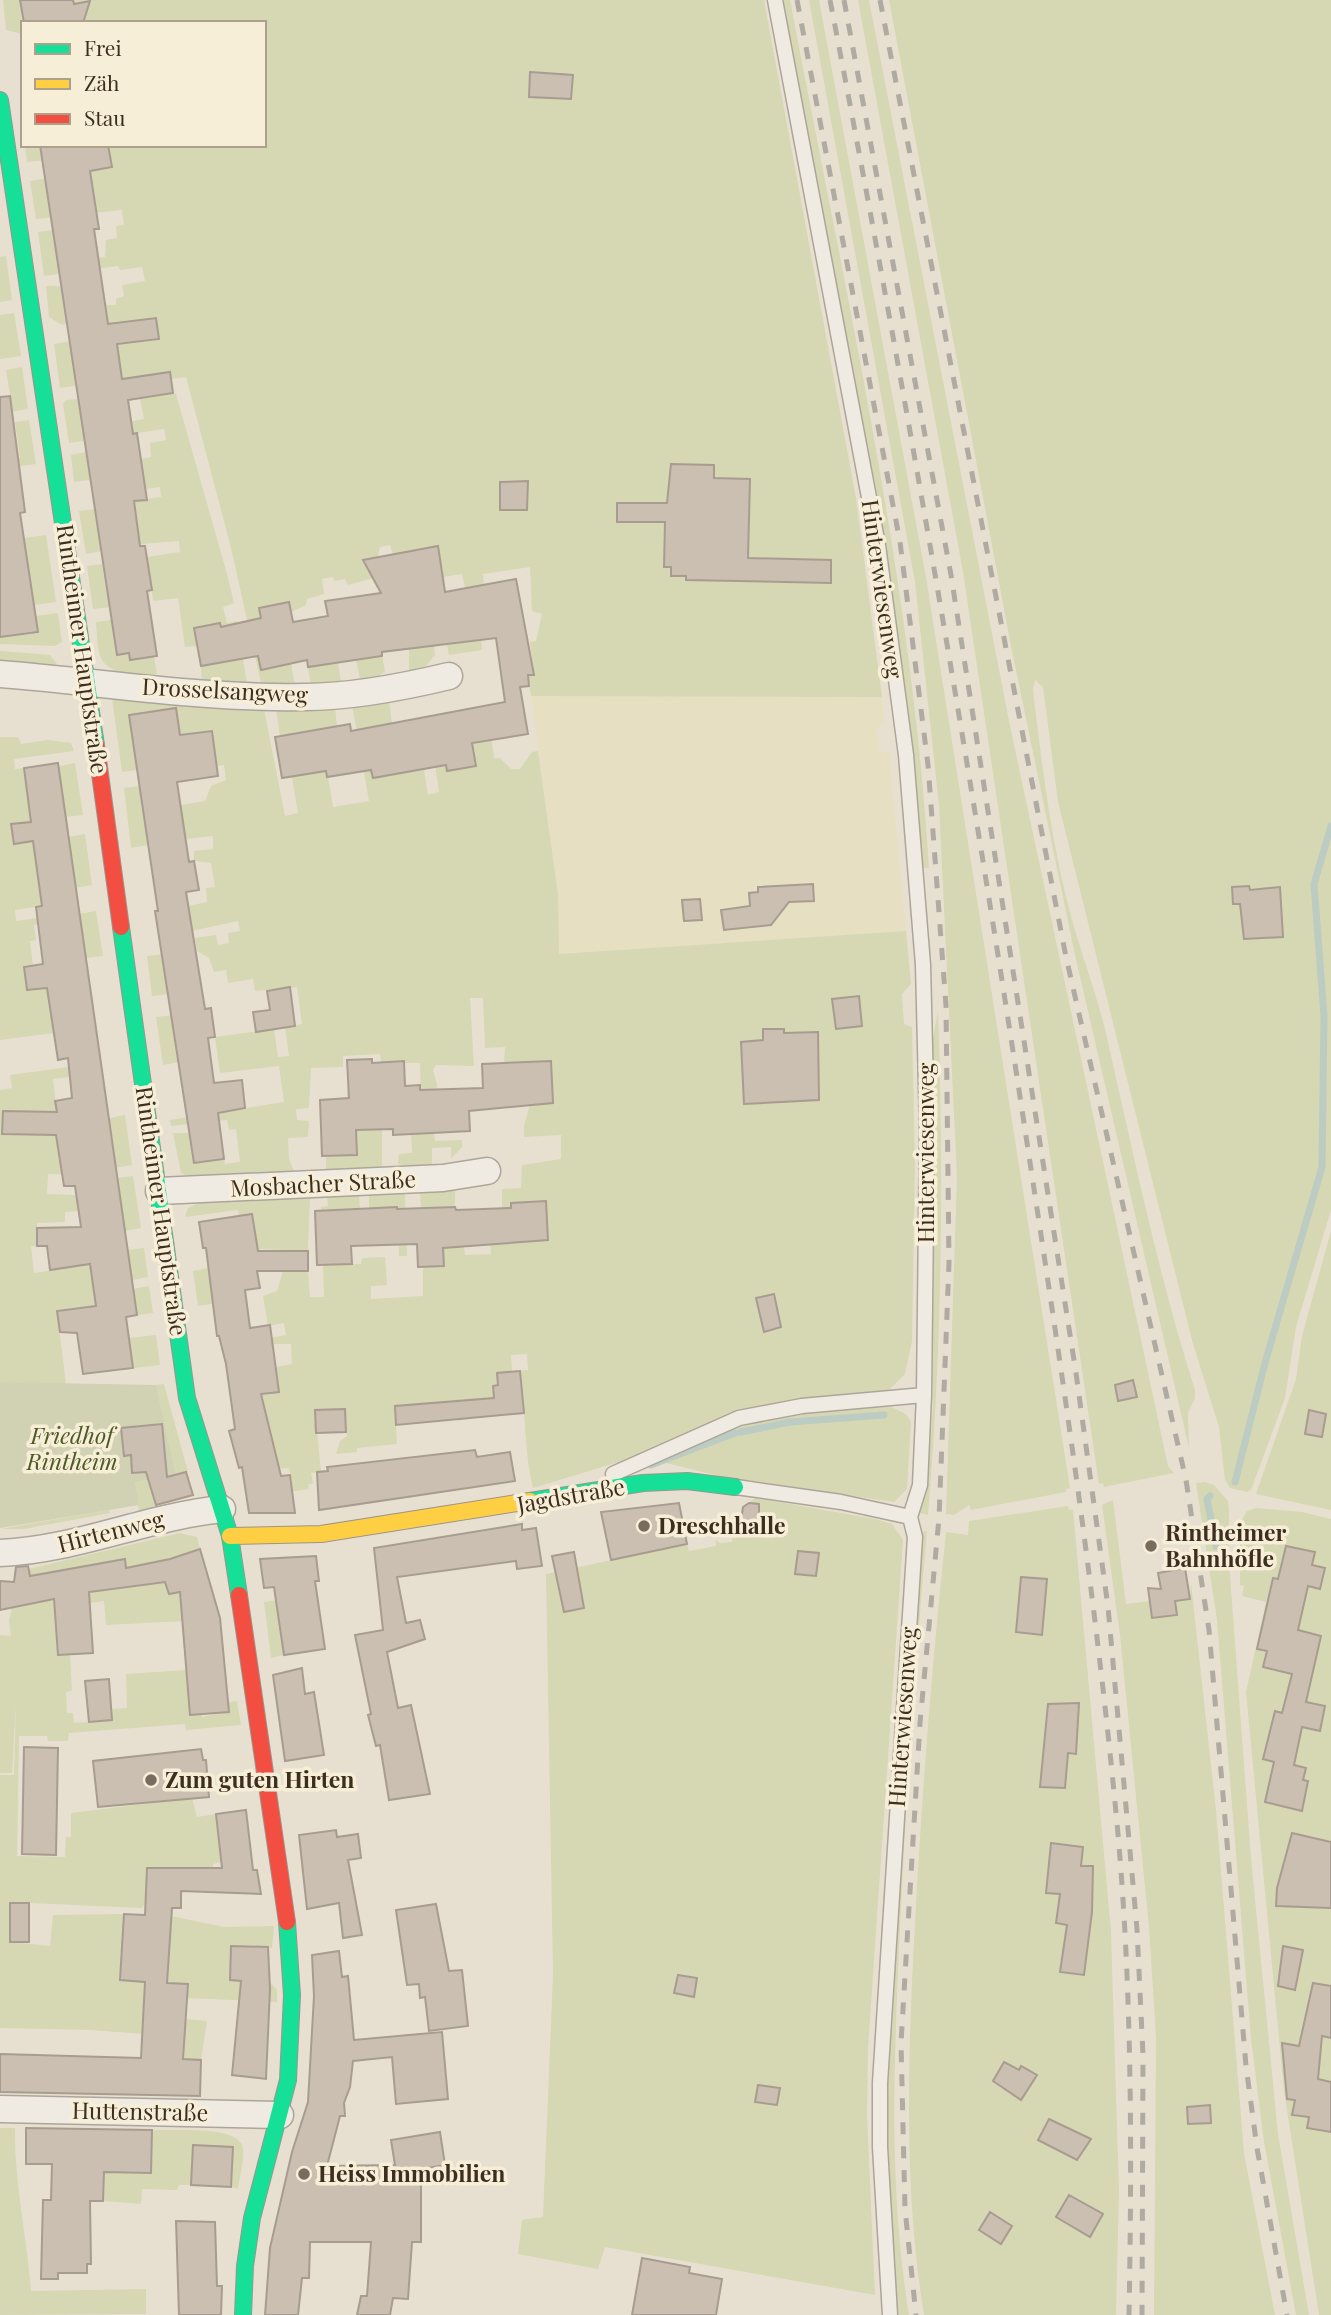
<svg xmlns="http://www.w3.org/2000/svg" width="1331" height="2315" font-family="'Playfair Display',serif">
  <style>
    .farmland { fill: #e6dfc2 }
    .green { fill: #d6d7b3 }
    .cemetery { fill: #d1d1b3 }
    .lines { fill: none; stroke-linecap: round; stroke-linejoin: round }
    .stream { stroke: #bcccc2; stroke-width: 7 }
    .building { fill: #cbbfb2; stroke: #a89c90; stroke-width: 2 }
    .lane-casing { stroke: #ada599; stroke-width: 17 }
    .street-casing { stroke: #ada599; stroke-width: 29 }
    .fast-casing { stroke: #9c958a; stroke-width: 18 }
    .slow-casing { stroke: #9c958a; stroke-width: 18 }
    .jam-casing { stroke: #9c958a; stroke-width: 18 }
    .lane { stroke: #efebe3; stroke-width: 14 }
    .street { stroke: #efebe3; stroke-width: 26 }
    .fast { stroke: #16e098; stroke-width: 16 }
    .slow { stroke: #ffcf43; stroke-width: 16 }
    .jam { stroke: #f24e42; stroke-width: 16 }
    .rail { stroke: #afaaa2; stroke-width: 5; stroke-dasharray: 12 12; stroke-linecap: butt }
    .poi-dot { fill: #786c5e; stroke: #f7eed8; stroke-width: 2.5 }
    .labels { text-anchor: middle; stroke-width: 7; stroke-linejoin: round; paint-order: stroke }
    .street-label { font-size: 23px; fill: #3d2e20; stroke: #f7eed8 }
    .park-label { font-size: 23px; font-style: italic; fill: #4d5a26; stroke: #f7eed8 }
    .poi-label { font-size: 23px; font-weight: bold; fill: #3d2e20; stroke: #f7eed8; text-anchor: start }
  </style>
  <rect width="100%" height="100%" fill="#e7e0d1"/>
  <path class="farmland" d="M531,696l351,1 2,26 -7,6 2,21 10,3 17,178 -348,23v-60z"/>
  <path class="green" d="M3,0h17l3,34 -17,-4z
    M73,0h691l92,498 26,199 -351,-1 -3,-21 6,-1 -4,-32 6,-1 6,-27 -10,-3 -2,-44 -47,7 1,10 -7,2 5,64 -33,5 -2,-10 29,-5 -14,-66 -19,3 -5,-31 -45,9 -3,-10 -10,2 -7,31 -25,7 -3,-6 -11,2 -1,-4 -11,2 2,15 -17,5 -1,6 -15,7 -3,-10 -29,6 2,10 -10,3 40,42 4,23h-29l-5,-3 -30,-135 -45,-171 -15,2 -2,-7 -109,16 -6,-44 16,-3 47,3 42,-6 -3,-20 -70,10 -16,-7 -8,4 -13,-8 -3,-31c29,-3 44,21 70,19v-6l8,-3 -2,-11 23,-4 -3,-14 -22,3 -2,-4 -74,10 -6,-44 15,-2 6,33 46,-6 1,-17 11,-2 -1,-12 8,-1 -2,-15 -86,9 -6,-38 81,-14 -1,-13 -83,8 -2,-17h239v-122h-183l4,-21 -11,2z
    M779,0h11c54,287 121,576 139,868h-8l-46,-386 -15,-63z
    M809,0h10l107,577 144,911 -4,1v3l-95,18 -2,-5 -15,10 -8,-1 11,-338 -18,-371 -24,-223z
    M858,0h11l140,721 159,745 6,7 -70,14 -1,-4 -4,1 -136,-912z
    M889,0h442v1210l-35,117 -11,71 -34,92 -4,2 -17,-4 -5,-8 -6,-53 -26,-83 -135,-542 -15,-115 -8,-7 -2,10c9,76 18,152 38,226 11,41 27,81 36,122 27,118 51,236 88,352v8l-7,15 1,35 -114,-493 -63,-304z
    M6,256l6,44 -12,2v-45z
    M14,313l7,43 -21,3v-44z
    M22,367l6,42 -28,5v-5l12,-2 -6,-37z
    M173,393l3,1 51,180 7,29 -11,4 4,16 10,-2 10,63 -45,-3 -1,-15 26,-5 -7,-37 -25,4 2,18 -12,1 -7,-49 -25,3 -6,-44 33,-5 -1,-11 -39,3 -54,10 -7,-43 16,-2 4,29 39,-5 -4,-32 27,-4 -1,-10 -60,8 -2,-12 45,-7 -2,-17 10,-2 -1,-14 16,-3 -2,-11 -95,14 -6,-39 3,-4 12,-1 5,31 61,-11 -4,-20z
    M29,420l7,44 -36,5v-8l20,-3 -5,-36z
    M86,452l4,28 -16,2 -3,-27z
    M46,535l10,67 -22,3 -10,-67z
    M102,564l5,33 23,-4 -18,14 -19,2 -6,-43z
    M430,605l5,50 -14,17h-12v-23l20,-3z
    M58,613l4,29 -7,4 -55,-2v-7l38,-6 -2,-15z
    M112,620l5,35 12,-2 2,7 23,-3 3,17c-17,3 -49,2 -57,-18 -3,-10 -3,-24 -4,-34z
    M0,651l50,4 7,9 -12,4 -45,-3z
    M382,656l3,15 -9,7 -16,2 -4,-21z
    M338,662l3,21 -30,4 -3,-20z
    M112,698l152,11 21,107 13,-3 -6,-36 21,-4 -6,-41 -27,4 -4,-27 59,-2 2,19 -17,3 13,78 36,-6 -17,-97 37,-4 3,24 -27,5 8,49 51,-8 4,25 11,-3 -6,-41 10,-2 4,22 29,-5 -4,-30 19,-2 3,24h6l11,11h9l12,-17 6,-1 20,143 1,60 347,-23 5,53 -9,10 2,30 8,3 3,136 -3,178 -7,33 -17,17 -65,5 -60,11 -128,50 -102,31c-8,-32 -7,-64 -11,-96 -2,-8 -7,-12 -7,-21l13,-1 -1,-16 -16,1 1,17 -15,1 1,12 -5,1 1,12 -25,2 2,18 -13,3 -2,-20 -61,5 2,38 -40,4v4l-21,2 4,-13 7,-5 -2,-27 -30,1 6,62 -10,1 2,11h-5l1,5 -22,3 -2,-8 7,-2 -3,-14 -12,1 -9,-48 -13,-26 24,-3 -3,-25 16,-3 -1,-20h-27l-1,-5 23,-4 -2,-12 -16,3 -5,-30 14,-5 6,-20h25l2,26h14l-1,-32 38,-1 1,-6 23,-1 2,28 -16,1v13l52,-3v-29l21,-1 -1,-21 21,2 1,8 26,-1 -1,-17 12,-1v-47l19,-1 1,-23 39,-6v-24l-37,2v-12l6,-20 23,-2 -2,-42 -47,2 1,-16 -20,1 -2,-50h-13l4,68 -38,-1 -3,5 4,14 1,48 -4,1 1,8 27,-1v7l-11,12v-12l-19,1v21l-34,-5 1,-10 13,-1 -1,-19 11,-1 -2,-70h-39l-1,-9 -37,2v11l-32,1 -2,40 -13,1 1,11 12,1 -1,16 -20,1 1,21 7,17 -107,1 -8,-4 -8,-40h17l5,30 29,-4 1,5 15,-2 -4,-33 -7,1 -2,-10 -56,6 -1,-6 114,-18 -5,-36 -59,7 -5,-36 59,-8 4,28 11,-1 -4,-29 17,-3 -5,-37 -42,4 -2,-12 -25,4 -2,-13 -12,2 -5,-14 -12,-7 -2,-13 21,-3 2,10 11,-2 -1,-10 12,-2 -2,-10 -47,10 -3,-25 19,-4 -1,-14 9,-1 -4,-24 -17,-2v-10l19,-2v-13l-27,3 -5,-34 24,-4 6,-15 15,-6 -2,-15 -7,1 -5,-35 -38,5 2,-28 -46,7 8,55 -16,2z
    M0,737h18l3,7 27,-4 23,3 3,8 -60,8 1,10 9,-1 7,54 -20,2 3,19 19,-2 7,51 9,13 -34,5 1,11 21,-3 1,6 -4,1 2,15 -6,1 3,24 -9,2 3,23 33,-4 -10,19 4,28 -54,7z
    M75,763l8,52 -18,2 -6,-51z
    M139,786l9,59 -17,3 -7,-60z
    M85,834l7,51 -18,3 -6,-51z
    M96,911l7,45 -17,2 -6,-44z
    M164,954l6,40 -18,2 -5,-40z
    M938,1011c6,169 4,336 -10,504l-8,-2 -4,-8 10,-9 7,-91 -2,-355z
    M173,1015l6,47 -16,3 -7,-48z
    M69,1067l1,10 -17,2 4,34 -54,-2v23l53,1 5,29 54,-9 -6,-37 16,-3 7,50 -60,10 -24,-1 -1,20 29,1 3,16 -14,1v10l-28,1v23h-6l3,27 56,-8 6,41 -39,5 9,73 -66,-2v-292l12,-2 -2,-13z
    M348,1084l34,24v62l-56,2v-15l30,-2v-25l13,-1 -22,-31z
    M133,1176l8,52 -16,3 -7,-53z
    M455,1190v16l-34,2 -1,-17z
    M405,1193l2,63h-8l-2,-49 -28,1v-14z
    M359,1195l1,14 -39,2v-4l7,-1 -1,-10z
    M310,1197l-2,54 -47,-2 -32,5 27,-14 -4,-26 -13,2 -1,-6 -53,7 3,-9 14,-7z
    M1331,1231v279l-75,-16 40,-115 6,-43z
    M144,1248l4,29 -16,3 -5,-30z
    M208,1268l4,26 31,5 -45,7 -5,-35z
    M149,1286l4,27 -16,2 -4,-26z
    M156,1335l4,30 -27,3 -4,-30z
    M164,1384l24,88 -12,3 -20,-90z
    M891,1407l15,7 5,8 -4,67 -13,13 -171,-25 -57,-14v-7l70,-31 48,-12z
    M171,1476l-20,13 5,18 -17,5 -4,-30z
    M1205,1482l9,3 14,16 1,10v51l22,296 27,276 31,181h-13l-32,-173 -13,-103 -34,-419 -21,-137z
    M756,1498l119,21 17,5 11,16 -35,508 -1,67 8,180 -270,-48 -7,22 -80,-15 4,-34 21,-3 10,-242 -7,-401 141,-30 2,7 27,-5v-6l4,3 12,-1 1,-25 9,-5 1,-6z
    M1113,1500l13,104 24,-3 2,17 24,-3 -1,-14 15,-2 1,-16 25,227 28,343 31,162h-121l2,-277 -7,-111 -29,-292 -18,-130z
    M1068,1506l1,4h4l38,421 8,260 -3,124h-192c-21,-130 -16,-261 -9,-392 7,-131 17,-260 31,-391l22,3 1,-14z
    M1256,1508l46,4 29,7v796h-12l-35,-224 -38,-399 20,-90 -24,-6 2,-10 -4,-1v-62l7,-12z
    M109,1510l1,3 -86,16h-24z
    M927,1531c-12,133 -21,264 -27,397 -6,129 -12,259 9,387h-12l-12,-167v-67l35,-549z
    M180,1533l17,4 3,12 -55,16 3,20 17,-3 4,12 10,-2 8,29 -81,4 -2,-24 -49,7 3,47h12l2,36 -6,1 1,21h6l1,10 38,-3v-11l15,-1 -1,-34 61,-4 15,47 27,-5 -1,-10 9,-1 4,24 -55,5 -1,-6 -116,9 -1,8h-20l-1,-5h-28l-2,120 48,1 1,-20h5v-24l121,-15 5,19 19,-3 5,48 -8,2v4h-66l-2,36 -3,4 -113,-5 -18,39 39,4 3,-31 71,-1 -4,66 25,2 -2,43 42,2 1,-8 21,2 -6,39 -30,-1 -1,-23 -79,-6 -91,-2v-253h14l2,-71 -4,69h-12v-138l11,1 -2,-15 11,-50z
    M306,1596l-28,15 6,44 -13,3 -7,-56z
    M171,1916l53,11 50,-1 -2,22 -41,-2 -1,34 40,2 7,8v12l-90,-4 1,-14 -21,-1z
    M0,2128h15c-1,54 12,108 16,163l115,-2v25l-146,1z
    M152,2130c19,1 83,-5 90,15 4,11 -3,32 -4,44l-7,-2 2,-40 -39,-2 -3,40h-12l-2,5 -35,-1 -1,15 -38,-3 2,-37 11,9h32z"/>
  <path class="cemetery" d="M0,1382l156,3 20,90 -41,7 4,23 -139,23z"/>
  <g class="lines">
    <path class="stream" d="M741,1432l49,-10 94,-7
      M651,1465l84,-32
      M1235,1482l30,-119 57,-196 2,-151 -10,-132 17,-58
      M1210,1496l-3,3 9,47"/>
  </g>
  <path class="building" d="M20,0h53l1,4 16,-3 -7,22h-59z
    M530,72l43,3 -2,24 -42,-2z
    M40,145h68l4,22 -22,4 9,58h-5l14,95 48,-6 3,21 -42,5 5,35 48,-7 3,21 -45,7 5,34 4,-1 10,67 -13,1 6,45h5l7,44 -5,1 10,65 -27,4 -1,-7 -12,2z
    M10,396l15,116 -5,1 18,119 -38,5v-240z
    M671,464l43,1v13l36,1 -2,79 83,2v23l-145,-3v-4h-15v-9h-7l1,-45h-48v-19h50z
    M528,481l-1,29h-27v-28z
    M438,546l7,46 71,-13 18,96h-6l1,11 -9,1 8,47 -56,9 4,23 -29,5 -1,-6 -73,13 -2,-8 -44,7 -1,-6 -44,7 -7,-41 75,-13 1,7 154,-29 -9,-64 -114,14v4l-74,11 -1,-7 -46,10 -3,-14 -57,10 -7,-38 26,-5 1,4 40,-9 -2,-10 30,-6 4,20 35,-6 -3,-15 56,-8 -18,-33z
    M176,708l4,27 32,-4 6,45 -41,6 12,80 5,-1 5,29 -13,2 19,117 6,-1 4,29 -7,1 6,45 28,-3 3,28 -27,5 6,46 -30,4 -39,-252h3l-29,-196z
    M58,763l79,552 -11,2 7,51 -50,6 -6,-41 -17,-1 -3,-21 39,-5 -6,-42 -40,6 -3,-24h-10v-18l44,-1 -6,-41h-11l-8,-51 -54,-1 1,-23 54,1 -2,-11 17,-3 -4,-40 -10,2 -11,-72 -20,2 -3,-23 19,-3 -7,-57 6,-1 -9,-65 -19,3 -3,-20 20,-2 -7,-54z
    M813,884l1,17 -25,1 -18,23 -47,5 -3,-20 29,-4 -1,-13 9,-1v-5z
    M1249,886l1,4 30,-3 3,50 -39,2 -4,-35h-7l-1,-17z
    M700,899l2,21 -18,1 -2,-21z
    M290,987l5,39 -39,6 -3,-20 17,-2 -3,-19z
    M859,996l3,30 -26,3 -4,-30z
    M763,1029h21v4l34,-1 1,68 -75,4 -3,-62 22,-2z
    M372,1059v4l32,-2 1,25 15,-1v5l63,-2 -1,-24 69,-3 2,42 -84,8 1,20 -77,4v-6l-37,1 1,25 -35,1 -2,-56 29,-2 -2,-38z
    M546,1201l2,39 -105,8 1,18 -26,1 -1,-23 -66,2 1,18 -35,1 -2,-54 82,-4v2l58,-2 1,3 55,-2v-5z
    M252,1214l6,37h50v20h-51l3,17 -15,2 5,38 20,-3 9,67 -18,2 20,82 9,-1 5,38h-46l-7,-46 -3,1 -10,-37 6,-2 -9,-65 -7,-28h-2l-11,-88h-3l-4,-26z
    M774,1294l7,33 -17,5 -8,-34z
    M520,1371l4,42 -128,12 -1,-19 99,-8 -1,-12 5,-1 -1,-12z
    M1133,1380l4,17 -19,4 -3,-16z
    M345,1409l1,23 -30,1 -1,-23z
    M1309,1410l17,4 -4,23 -17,-3z
    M162,1424l5,53 19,-5 7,23 -37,10 -10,-33 -14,1 -1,-18 -7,1 -3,-28z
    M475,1450l2,7 33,-5 5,29 -196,29 -2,-38 11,-1 -1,-4z
    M679,1503l8,41 -76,16 -10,-48z
    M749,1503l10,1v20l-18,-3 2,-14z
    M522,1524v6l14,-2 6,38 -25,3 -1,-8 -119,16 9,46 14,-3 5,19 -38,13 11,56 13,-3 19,89 -41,6 -9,-55 -4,1 -8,-31 3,-1 -16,-79 28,-5 -9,-82z
    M1286,1546l29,6 -3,13 13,3 -5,21 -12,-3 -10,44 23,6 -15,66 19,4 -5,25 -18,-4 -8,38 12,3 -3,12 5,1 -6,30 -37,-9 9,-40 -11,-3 12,-48 7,2 10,-39 -29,-7 4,-16 -10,-2 16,-71 5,1z
    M200,1549l20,69 9,94 -39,3 -10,-123 -11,2 -4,-12 -76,10 4,61 -35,2 -4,-56 -54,11v-29l14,1 2,-15 12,-1 2,10 95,-17 1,9 44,-9z
    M798,1551l21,2 -3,23 -21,-2z
    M574,1552l10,56 -20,4 -12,-56z
    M316,1556l3,25h-4l10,68 -41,6 -10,-68 -10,1 -4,-29z
    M1185,1568l5,31 -15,2 2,14 -25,3 -4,-30 13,1 -3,-16z
    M1021,1577l26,2 -5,56 -26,-3z
    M302,1668l3,26 9,-2 10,63 -39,6 -12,-86z
    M109,1679l3,41 -23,2 -4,-41z
    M1079,1703l-3,51 -8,-1 -3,35 -25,-1 8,-83z
    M24,1747l34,1 -2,107 -34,-1z
    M201,1749l2,11h3l3,37 -111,10 -5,-46z
    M246,1810l7,60h4l4,24 -80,-3v17h-9l-5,75 21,1 -5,75 18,1 -1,36 -200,-4v-38l141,4 4,-76 -25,-2 4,-66 21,1 2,-47h75l-6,-54z
    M336,1830l1,7 21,-3 3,24 -13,2 14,75 -19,3 -4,-35 -32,6 -8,-74z
    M1292,1833l39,9v66l-55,-2 1,-18z
    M1051,1843l32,4 -2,19h12l-1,46 -8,63 -24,-3 7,-47 -11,-2 4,-29 -14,-1z
    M10,1903h19v39h-19z
    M436,1904l13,67 13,-1 6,56 -39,5 -4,-34 -5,1 -1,-14 -12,1 -11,-75z
    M231,1946l37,1 2,42 -4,90 -34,-4 9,-94 -11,-1z
    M1283,1946l20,4 -8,40 -17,-4z
    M339,1951l3,26 6,-1 6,64 88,-8 6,67 -52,5 -4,-47 -39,4 -3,26 -6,16 1,13h-5l-13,50 68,-1 -4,-25 49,-8 5,33 -24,4v73h-9l-4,57 -15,-1 -3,17h-33l4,-19h6l4,-54h-61l-1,36h-7l-4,37h-33l5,-67 22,-96 16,-50 6,-106 -2,-41z
    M678,1975l19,3 -3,19 -20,-4z
    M1313,1983l18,3v52l-9,-2 -4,43 13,3v50l-24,-4 2,-11 -17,-2 3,-15 -8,-1 -5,-56 17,3z
    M1004,2062l15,8 2,-4 16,9 -16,25 -28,-19z
    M758,2085l22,3 -3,17 -22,-3z
    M1210,2105l1,18 -23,1 -1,-17z
    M1049,2119l42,20 -14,21 -39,-20z
    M26,2128l126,2 -1,43 -47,-1 -1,29h-13l1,63h-4v9h-29v6h-17l2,-79h8l1,-36h-26z
    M193,2145l40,2 -2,40 -40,-2z
    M1069,2195l34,19 -13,23 -34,-20z
    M990,2212l22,14 -11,18 -22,-14z
    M176,2221l39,1 2,64h5l-1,29h-42z
    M642,2258l48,9 -1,6 33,6 -6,36h-84z"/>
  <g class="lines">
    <g class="lane-casing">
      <path id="lane" d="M775,0l103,545 28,210 17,210 4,163 -3,267 -4,90 -10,32 5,20 -35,546v64l10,168
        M613,1474l126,-56 63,-12 122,-11
        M736,1487l105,15 69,15"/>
    </g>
    <g class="street-casing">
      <path id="street" d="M0,674c101,8 204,25 305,23 48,0 98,-10 144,-21
        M159,1191l284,-13 44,-7
        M0,1553c76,-3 146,-36 222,-44
        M0,2109l280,6"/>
    </g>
    <g class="fast-casing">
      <path id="fast" d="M0,100l96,645
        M121,927l66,471 43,138 9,59
        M530,1501l113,-18 44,-2 48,6
        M243,2315l2,-49 7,-48 36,-138 4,-85 -5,-73"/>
    </g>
    <g class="slow-casing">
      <path id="slow" d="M230,1536l91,-2 209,-33"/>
    </g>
    <g class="jam-casing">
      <path id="jam" d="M96,745l25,182
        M239,1595l48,327"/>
    </g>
    <use href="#lane" class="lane"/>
    <use href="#street" class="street"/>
    <use href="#fast" class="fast"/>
    <use href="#slow" class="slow"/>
    <use href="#jam" class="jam"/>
    <path class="rail" d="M797,0l103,542 28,223 18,241 3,257 -10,255 -19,205 -19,320 4,166 11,106
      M830,0c72,373 137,747 194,1123 36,236 72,472 94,711 14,159 14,321 11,481
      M844,0l107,575 125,798 32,234 29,322 6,126 -1,260
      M880,0l186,957 120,523 23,150 37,436 11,82 30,167"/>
  </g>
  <g class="poi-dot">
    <circle cx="644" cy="1526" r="7"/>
    <circle cx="1151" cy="1546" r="7"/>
    <circle cx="151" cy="1780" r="7"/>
    <circle cx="304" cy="2174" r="7"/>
  </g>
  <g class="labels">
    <g class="street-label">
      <text transform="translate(882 589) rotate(82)" y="8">Hinterwiesenweg</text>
      <text transform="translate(82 649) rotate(82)" y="8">Rintheimer Hauptstraße</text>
      <text transform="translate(225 691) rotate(3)" y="8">Drosselsangweg</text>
      <text transform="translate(926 1153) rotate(-90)" y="8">Hinterwiesenweg</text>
      <text transform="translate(323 1184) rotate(-3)" y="8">Mosbacher Straße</text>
      <text transform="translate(161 1211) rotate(82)" y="8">Rintheimer Hauptstraße</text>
      <text transform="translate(571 1496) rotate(-10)" y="8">Jagdstraße</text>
      <text transform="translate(111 1532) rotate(-14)" y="8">Hirtenweg</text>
      <text transform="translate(903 1717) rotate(-86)" y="8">Hinterwiesenweg</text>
      <text transform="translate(140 2112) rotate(1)" y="8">Huttenstraße</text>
    </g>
    <g class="park-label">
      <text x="72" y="1444">Friedhof<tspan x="72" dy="26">Rintheim</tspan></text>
    </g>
    <g class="poi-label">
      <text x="658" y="1534">Dreschhalle</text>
      <text x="1165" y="1541">Rintheimer<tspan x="1165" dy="26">Bahnhöfle</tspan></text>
      <text x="165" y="1788">Zum guten Hirten</text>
      <text x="318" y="2182">Heiss Immobilien</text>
    </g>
  </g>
  <rect x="21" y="21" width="245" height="126" fill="#f7eed8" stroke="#ada18e" stroke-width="2"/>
  <rect x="35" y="44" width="35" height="10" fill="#16e098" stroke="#ada18e" stroke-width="2"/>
  <text x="84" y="56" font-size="21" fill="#3d2e20">Frei</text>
  <rect x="35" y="79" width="35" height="10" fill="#ffcf43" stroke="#ada18e" stroke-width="2"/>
  <text x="84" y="91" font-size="21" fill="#3d2e20">Zäh</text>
  <rect x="35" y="114" width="35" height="10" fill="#f24e42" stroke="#ada18e" stroke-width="2"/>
  <text x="84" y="126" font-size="21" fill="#3d2e20">Stau</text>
</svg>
